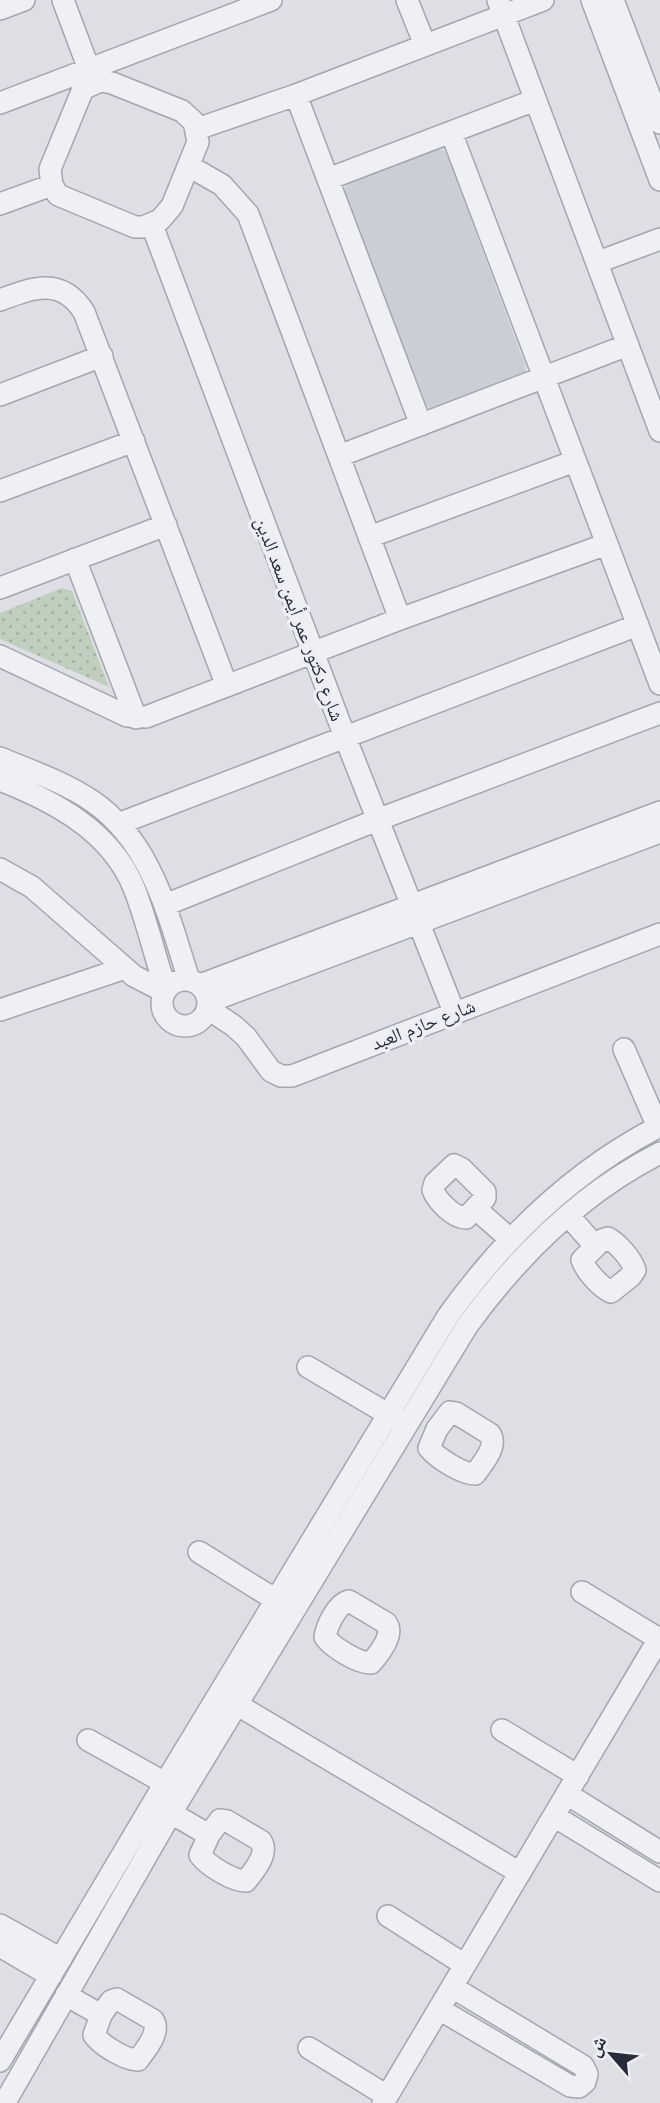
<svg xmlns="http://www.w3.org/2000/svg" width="660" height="2103" font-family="'Fira Sans Condensed','Noto Naskh Arabic',sans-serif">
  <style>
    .built { fill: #cbced6 }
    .grass { fill: url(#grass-dots) }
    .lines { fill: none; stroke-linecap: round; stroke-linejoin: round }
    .minor-casing { stroke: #a3a6ae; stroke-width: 24 }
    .minor { stroke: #eff0f4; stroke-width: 21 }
    .labels { text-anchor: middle; stroke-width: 7; stroke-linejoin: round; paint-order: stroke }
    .street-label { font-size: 19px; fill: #282c3a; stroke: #eceef3 }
  </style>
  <defs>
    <pattern id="grass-dots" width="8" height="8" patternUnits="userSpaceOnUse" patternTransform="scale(1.75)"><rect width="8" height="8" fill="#c0cebe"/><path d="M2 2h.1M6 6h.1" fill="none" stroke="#a5b1a4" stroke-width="1.8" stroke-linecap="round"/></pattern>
  </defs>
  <rect width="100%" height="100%" fill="#dddfe5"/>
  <path class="built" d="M432,149l11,1 4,5 78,210v7l-3,6 -90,32 -5,-4 -82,-209v-9l3,-5z"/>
  <path class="grass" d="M62,588l10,3 37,96 -109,-48v-26z"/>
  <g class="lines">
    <g class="minor-casing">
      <path id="minor" d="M63,0l30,80
        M407,0l18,45
        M498,0l162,431
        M592,0l68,180
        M613,0l47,123
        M0,9l24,-9
        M100,81l12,2 70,28 12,11 4,20 -26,64 -12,14 -17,7h-8l-77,-32 -6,-10 -2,-16 33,-80z
        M296,95l125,330
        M0,103l271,-103
        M197,129l99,-34 247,-95
        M451,132l209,552
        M189,166l33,19 26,29 152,405
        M328,179l207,-79
        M0,204l52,-19
        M152,225l193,512 109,275
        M598,262l62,-23
        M0,300c32,-12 61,-24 84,12l143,374
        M0,395l102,-39
        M339,456l289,-111
        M0,491l134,-50
        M369,537l206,-76
        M75,559l61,159
        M0,588l166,-63
        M0,656l127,60 19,1 254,-98 207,-75
        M0,758c31,13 64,24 92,43 60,41 76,114 97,179
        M0,780c54,21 111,51 134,108 13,33 21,69 32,102
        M118,824l520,-199
        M0,869l32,18 102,89 31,16
        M165,905l212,-85 283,-107
        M162 1003a23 23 0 1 1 46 0a23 23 0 1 1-46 0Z
        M200,985l460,-173
        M208,1002l452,-170
        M207,1008l27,18 12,11 25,34 10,5h11l368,-142
        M0,1010l125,-42
        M624,1049l34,78
        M454,1165l8,4 23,23v6l-19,20c-12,0 -29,-17 -33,-28l2,-7z
        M476,1209l34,30
        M568,1215l27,31
        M608,1238c10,6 23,20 27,32l-4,6 -20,16c-11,-5 -25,-21 -29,-32l20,-20z
        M308,1367l90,53
        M450,1412l6,1 34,21c8,12 -7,29 -15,40 -13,0 -38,-16 -46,-26l8,-19z
        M199,1552l77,48
        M582,1592l77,47
        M349,1601l37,22c9,11 -7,31 -15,40 -13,0 -38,-15 -46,-26 2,-12 12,-33 24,-36z
        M236,1704l284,169
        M502,1730l76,46
        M88,1740l77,43
        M567,1794l93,58
        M171,1813l38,22
        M554,1816l106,65
        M220,1820l7,1 34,20c8,13 -7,30 -15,40 -13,0 -38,-15 -46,-26l9,-20z
        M388,1916l77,49
        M0,1925l61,34
        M0,1946l51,30
        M66,1995l35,20
        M117,1999l36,21c8,12 -7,29 -15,40 -13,0 -37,-15 -44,-25l7,-20 10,-14z
        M439,2009l131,77 9,1 6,-5 2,-8 -4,-8 -131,-79
        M309,2048l78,48
        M0,2061l165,-278 283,-467c56,-78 126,-146 212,-190
        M8,2097l163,-284 296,-487c51,-70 114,-133 193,-173
        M383,2103l277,-466"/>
    </g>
    <use href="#minor" class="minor"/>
  </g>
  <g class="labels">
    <g class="street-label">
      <text transform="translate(300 619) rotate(69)" y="7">شارع دكتور عمر أيمن سعد الدين</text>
      <text transform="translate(423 1024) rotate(-21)" y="7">شارع حازم العبد</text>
    </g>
  </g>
  <g transform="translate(611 2054) rotate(298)" stroke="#eceef3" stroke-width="5" paint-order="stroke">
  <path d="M0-5L12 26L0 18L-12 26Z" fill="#282c3a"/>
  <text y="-10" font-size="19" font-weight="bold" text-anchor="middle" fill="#282c3a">ش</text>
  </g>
</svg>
